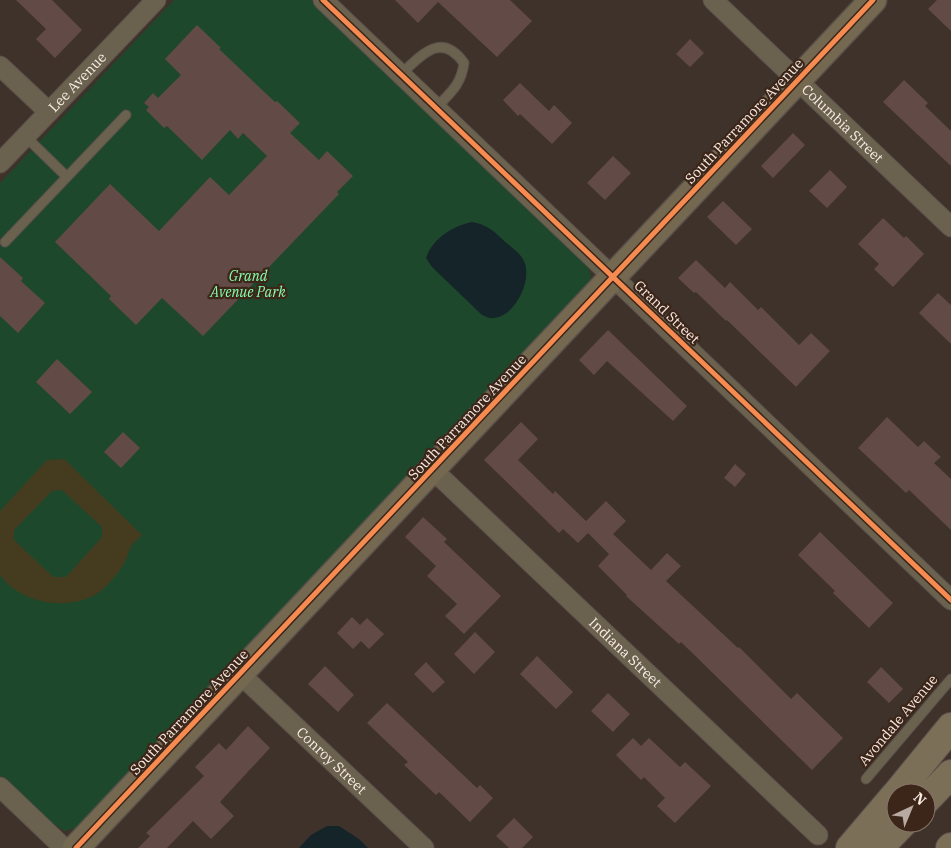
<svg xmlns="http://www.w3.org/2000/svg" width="951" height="848" font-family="'IBM Plex Serif',serif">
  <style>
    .green { fill: #1e482c }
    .sand { fill: #453c1f; fill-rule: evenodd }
    .water { fill: #152428 }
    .building { fill: #624a46 }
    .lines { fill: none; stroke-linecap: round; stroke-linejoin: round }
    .lane-casing { stroke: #5a504a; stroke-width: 11 }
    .street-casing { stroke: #5a504a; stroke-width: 21 }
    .secondary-casing { stroke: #5a504a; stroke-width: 29 }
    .highway-casing { stroke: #5a504a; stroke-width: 30 }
    .lane { stroke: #6a624f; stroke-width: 9 }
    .street { stroke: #6a624f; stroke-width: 19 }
    .secondary { stroke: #746950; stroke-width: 26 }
    .highway { stroke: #7b6f58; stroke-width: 28 }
    .cycleway-casing { stroke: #3c2619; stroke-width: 8 }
    .cycleway { stroke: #f68b52; stroke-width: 5 }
    .labels { text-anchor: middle; stroke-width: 4.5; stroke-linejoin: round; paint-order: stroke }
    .street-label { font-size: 14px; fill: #faebe3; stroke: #3c2619 }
    .park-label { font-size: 14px; font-style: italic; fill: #84ffae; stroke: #3c2619 }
  </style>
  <rect width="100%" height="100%" fill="#3e322b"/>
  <path class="green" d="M174,0h137l277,265 3,12 -5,14 -510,537 -11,3 -13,-8 -52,-48v-592z"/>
  <path class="sand" d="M64,459l78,76c-3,3 -8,7 -11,11 -2,3 -2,7 -4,11 -3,7 -7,14 -12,19 -5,7 -12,14 -20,19 -30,16 -75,8 -95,-20v-64l47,-51zM62,490l40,37v10l-36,40h-13l-39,-37v-10l38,-39z"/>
  <path class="water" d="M472,222c13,2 21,8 30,17 6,6 18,13 22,22 9,19 -9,56 -31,57 -4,1 -8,-2 -11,-3l-50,-48 -6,-9c7,-20 27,-32 46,-36z
    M327,826h12l20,13 9,9h-69l12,-13z"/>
  <path class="building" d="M16,0h36l30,30 -27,28 -19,-19 10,-10z
    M395,0h115l22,21 -35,36 -59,-55 -20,21z
    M937,0h14v31l-23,-22z
    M197,25l24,23 -2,1 56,53 2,-1 23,22 -10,10 29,27 8,-9 26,25 -16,16 2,2 -136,142 -41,-38 -26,27 -27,-26 2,-3 -56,-54 55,-58 49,47 51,-54 19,18 38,-39 -24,-23 -5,6 -8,-9 -28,30 -35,-34 -3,2 -18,-18 3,-3 -5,-4 9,-10 5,5 23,-23 -16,-16z
    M690,39l14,14 -14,14 -14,-13z
    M904,80l24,23 -3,3 26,25v35l-68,-64z
    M520,83l29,28 5,-6 18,18 -20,21 -32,-30 -2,2 -15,-16z
    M793,133l12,12 -32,33 -12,-12z
    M613,156l18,17 -26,27 -18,-17z
    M830,170l17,17 -20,21 -18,-17z
    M723,201l29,28 -16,16 -29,-28z
    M883,218l21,20 2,-2 18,18 -31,33 -19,-18 5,-5 -21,-20z
    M0,257l23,21 -2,3 24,22 -27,30 -18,-17z
    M696,260l29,28 5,-6 28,28 3,-3 38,38 12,-12 19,18 -34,36 -69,-67 -1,1 -30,-29 -2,1 -16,-15z
    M938,293l13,12v39l-32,-31z
    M608,330l79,76 -14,15 -66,-60 -13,14 -15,-15z
    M57,359l35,33 -22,22 -34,-32z
    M887,417l31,30 6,-6 17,16 -7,6 17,16v51l-42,-40 -3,3 -48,-45z
    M521,422l17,17 -20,21 35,34 2,-3 31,30 20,-20 20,20 -13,13 38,36 16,-17 14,13 -15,15 72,67 1,-1 52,52 6,-6 46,45 -31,32 -131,-128 -2,2 -53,-48 1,-1 -29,-29 11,-12 -21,-21 -10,10 -15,-14 -4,4 -75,-73z
    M123,432l17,16 -19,20 -17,-16z
    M735,464l11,10 -11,13 -11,-9z
    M423,517l24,22 -3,3 57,54 -37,38 -19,-18 12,-12 -30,-28 9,-10 -31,-29z
    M820,532l73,71 -24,25 -36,-35 2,-2 -37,-36z
    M352,617l8,8 7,-7 17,16 -15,15 -8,-8 -8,8 -16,-16z
    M475,632l20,20 -21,22 -20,-20z
    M537,656l36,36 -17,17 -36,-35z
    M426,662l19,20 -12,11 -19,-19z
    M325,666l29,29 -16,17 -30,-28z
    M881,667l22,22 -14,14 -22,-21z
    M608,693l22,21 -17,18 -22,-21z
    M387,703l90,85 3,-3 13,13 -23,24 -31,-30 -3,3 -32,-30 4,-3 -41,-39z
    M248,726l22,22 -50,54 14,14 -23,23 -18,-18 -26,27h-29l12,-12 -4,-3 58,-57 -9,-9 24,-24 7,7z
    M633,738l8,8 8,-8 31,29 5,-5 26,24 -36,37 -18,-17 8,-8 -21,-21 -3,3 -25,-25z
    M514,818l19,19 -11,11h-13l-13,-12z"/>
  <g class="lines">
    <g class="lane-casing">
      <path id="lane" d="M401,74c21,-19 40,-43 63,-11 -3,22 -13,29 -28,45
        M25,136l42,41
        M5,242l121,-127
        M866,779l85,-100"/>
    </g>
    <g class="street-casing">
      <g id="street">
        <path d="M323,0l628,600"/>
        <path id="s1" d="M713,0l238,227"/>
        <path d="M0,66l49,46"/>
        <path id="s2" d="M0,163l156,-163"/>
        <path id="s3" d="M433,470l385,365"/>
        <path id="s4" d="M240,674l184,174"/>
        <path d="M0,787l64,61"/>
      </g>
    </g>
    <g class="secondary-casing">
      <path id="secondary" d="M76,848l797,-848"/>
    </g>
    <g class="highway-casing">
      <path id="highway" d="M897,793l54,-66
        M926,800l25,-26
        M850,848l46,-54
        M879,848l24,-25
        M950,848l1,-1"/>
    </g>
    <use href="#lane" class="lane"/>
    <use href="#street" class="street"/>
    <use href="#secondary" class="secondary"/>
    <use href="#highway" class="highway"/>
    <g class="cycleway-casing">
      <path id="cycleway" d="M323,0l628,600
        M76,848l797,-848"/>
    </g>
    <use href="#cycleway" class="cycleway"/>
  </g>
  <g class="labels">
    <g class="street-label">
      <text dy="5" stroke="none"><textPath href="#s2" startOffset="112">Lee Avenue</textPath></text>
      <text transform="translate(744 121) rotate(-47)" y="5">South Parramore Avenue</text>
      <text dy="5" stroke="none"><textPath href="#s1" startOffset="179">Columbia Street</textPath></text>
      <text transform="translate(667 312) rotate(44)" y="5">Grand Street</text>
      <text transform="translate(467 417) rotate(-47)" y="5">South Parramore Avenue</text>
      <text dy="5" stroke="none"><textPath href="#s3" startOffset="265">Indiana Street</textPath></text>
      <text transform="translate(189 712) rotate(-47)" y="5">South Parramore Avenue</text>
      <text transform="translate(898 720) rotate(-50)" y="5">Avondale Avenue</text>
      <text dy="5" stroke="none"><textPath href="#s4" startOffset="126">Conroy Street</textPath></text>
    </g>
    <g class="park-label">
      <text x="248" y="281">Grand<tspan x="248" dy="16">Avenue Park</tspan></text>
    </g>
  </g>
  <g transform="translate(911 808) rotate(44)"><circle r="24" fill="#3c2619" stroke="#88756a"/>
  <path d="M0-4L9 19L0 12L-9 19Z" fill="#b8aaa3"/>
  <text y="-8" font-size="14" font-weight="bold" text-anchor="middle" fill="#faebe3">N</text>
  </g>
</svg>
